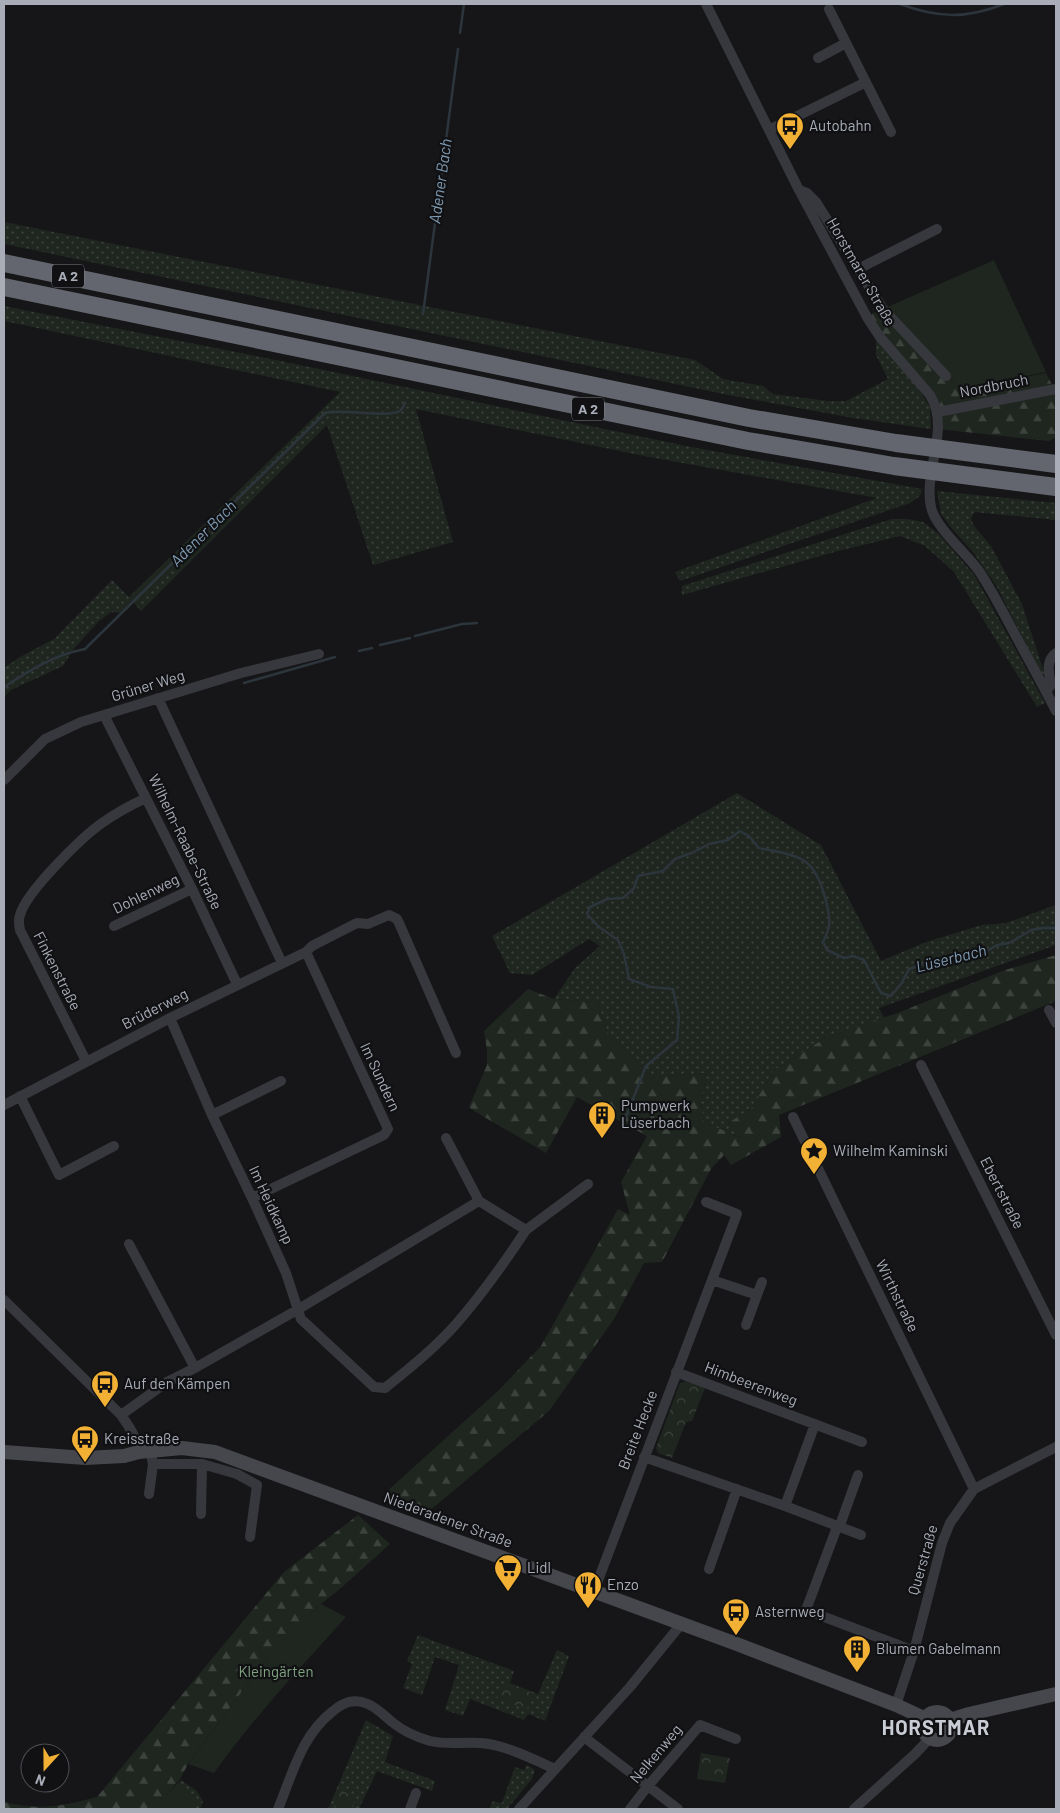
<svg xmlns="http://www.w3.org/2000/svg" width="1060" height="1813" font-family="Barlow,sans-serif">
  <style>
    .grass { fill: url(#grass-dots) }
    .forest { fill: url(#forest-firs) }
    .park { fill: url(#park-crowns) }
    .garden { fill: #1e261f }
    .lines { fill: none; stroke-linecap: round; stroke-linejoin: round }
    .stream { stroke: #2c353c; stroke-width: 2.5 }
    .street { stroke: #37383d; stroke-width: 10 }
    .secondary { stroke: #45474d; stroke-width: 14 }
    .highway { stroke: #63666e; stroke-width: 18 }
    .labels { text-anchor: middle; stroke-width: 4.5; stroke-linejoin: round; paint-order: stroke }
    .shield { fill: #111113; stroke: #7b7e86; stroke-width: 1 }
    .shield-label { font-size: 14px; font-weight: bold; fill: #a8adb8 }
    .poi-label { font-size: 15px; fill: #a8adb8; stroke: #111113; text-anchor: start }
    .street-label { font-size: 15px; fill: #a8adb8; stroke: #111113 }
    .park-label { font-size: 15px; fill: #7fa381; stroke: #111113 }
    .water-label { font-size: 16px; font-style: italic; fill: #7f9bb3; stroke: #111113 }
    .district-label { font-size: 20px; font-weight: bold; letter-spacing: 1px; fill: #c9ccd4; stroke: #111113 }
  </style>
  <defs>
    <pattern id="grass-dots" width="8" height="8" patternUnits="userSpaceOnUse" patternTransform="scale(1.25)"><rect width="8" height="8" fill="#1e261f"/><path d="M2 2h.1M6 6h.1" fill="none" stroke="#3c433d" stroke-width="1.8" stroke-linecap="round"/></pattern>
    <pattern id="forest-firs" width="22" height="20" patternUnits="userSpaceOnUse" patternTransform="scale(1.25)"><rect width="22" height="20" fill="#1e261f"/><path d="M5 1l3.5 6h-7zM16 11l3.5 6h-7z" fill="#3c433d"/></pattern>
    <pattern id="park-crowns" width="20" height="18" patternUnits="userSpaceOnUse" patternTransform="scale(1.25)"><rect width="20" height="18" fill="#1e261f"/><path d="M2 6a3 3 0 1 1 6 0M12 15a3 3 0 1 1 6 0" fill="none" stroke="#3c433d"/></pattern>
  </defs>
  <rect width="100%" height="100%" fill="#161618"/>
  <path class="grass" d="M4,222l691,138 28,19 40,7 10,8 55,7h18l42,-22 -12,-24v-17l44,53 10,16 1,22 -78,-11 -125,-23 -724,-151z
    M4,306l272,54 415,87 231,42 -2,7 -10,7 -230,78 -5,-9 202,-74 -233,-42 -228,-47 37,133 -80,23 -46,-140 -186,186 -8,-9 -11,11 -11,-1 -13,10 -26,29 -9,15 -52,24 -7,7v-29l16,-11 34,-18 58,-59 17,17 211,-205 -336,-71z
    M937,491l119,12v17l-82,-8 -3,7 3,7 17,20 31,58 22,68v4l-4,-4 -43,-85 -24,-35 -20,-22 -12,-16z
    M892,519h16l15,3 16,12 36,42 70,127 -8,4 -83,-135 -29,-26 -25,-10 -62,15 -156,44v-9z
    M737,793l84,52 60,116 45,-19 56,-17 24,-2 50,-18v40l-177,63 5,10 -57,19 -54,34 -21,37 -24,15 14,15 -38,-15 -3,-21 6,-29 -55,4 -45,-45 -10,-30 -43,-3 21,-31 25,-22 -11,-7 -57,36 -22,-2 -18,-37z
    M418,1635l96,36 -4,12 28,11 19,-44 12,6 -24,65 -17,-7 -4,6 -54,-21 -7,17 -18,-6 14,-45 -24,-8 -13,38 -19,-7 9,-24 -5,-3z
    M366,1720l27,16 -8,26 50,19 -3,10 -55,-20 -18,38h-31z
    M527,1765l8,5 -3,9 -25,30h-18l4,-8 9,2 13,-36 9,3z
    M181,1780l16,11 6,10 -3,8h-48z"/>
  <path class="forest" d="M883,309l77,80 86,-16 8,16h2v48l-7,4 -111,-12v-17l-72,-96z
    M1056,955v46l-277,114 2,22 -50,28 -7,-10 -13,14 -49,93 -18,1 -30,56 -65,92 -127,106 -38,-23 115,-104 42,-44 77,-137 12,6 -9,-33 26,-46 -70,-39 -31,56 -72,-42 -5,-4 18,-42v-15l-3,-19 44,-42 26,10 43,3 10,30 45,45 55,-4 -6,29 3,20 37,16 -13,-15 24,-15 21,-37 54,-34 73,-25 105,-42z
    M358,1515l32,29 -49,44 -20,16 -53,53 -80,107 -8,15 -26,30h-150v-7c35,9 59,4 93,-5l187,-225z"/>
  <path class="park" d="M687,1381l18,7 -13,33 -6,1 -14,36 -14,-5 -2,-5 24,-65z
    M503,1683l30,10 -6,16 -30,-10z
    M701,1753l29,5 -5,25 -28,-4z
    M337,1791l18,3 -3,15h-18z"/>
  <path class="garden" d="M994,260l52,112 -86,17 -77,-80z
    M321,1604l25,13c-46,51 -92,100 -132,156l-26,-9 80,-107z
    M179,1783l18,17 -9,9h-34z"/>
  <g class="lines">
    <path class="stream" d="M900,4c37,14 67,15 104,0
      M460,33l4,-29
      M423,314l35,-265
      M415,636l47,-12 15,-1
      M380,645l30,-7
      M359,651l13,-3
      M244,683l91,-26
      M4,687c26,-17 50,-32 81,-38l240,-236c16,-5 68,6 76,-3 2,-2 3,-5 4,-7
      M624,1122l22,-56 31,-26 2,-23 -6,-28 -22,-2 -22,-8 -5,-25 -6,-14 -19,-13 -12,-13 3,-7 17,-8 16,-1 11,-10 4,-12 25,-5 12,-12 19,-7 15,-8 19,-4 12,-9 9,5 10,12c42,9 55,7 67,53 4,18 6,24 -3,41l4,8 17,8 9,-2 11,4 17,33 10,3 10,-12 8,-15 36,-12 6,1 16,-6 20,-1 10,-6 12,-2 9,-5 13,-8 12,-2h13"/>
    <path class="street" d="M706,4l93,186 69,129 12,18 50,58c21,35 -7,75 1,112 4,20 35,46 48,64 12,18 22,37 32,56 15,28 31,56 45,84
      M829,9l62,123
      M818,58l28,-15
      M769,130l97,-48
      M799,190l8,3 9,9 67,107 63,67
      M858,269l79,-40
      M938,412l118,-23
      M1046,691l5,-6c-2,-12 -6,-24 5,-32
      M158,698l124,265
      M104,715l88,174 45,95
      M4,780l41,-41 36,-17 160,-49 78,-19
      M114,926l78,-37
      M1049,1010l7,13
      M170,1018l42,97 40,83 34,75 15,46 73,68 11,1c25,-20 51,-41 72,-65 25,-29 48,-61 69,-93
      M86,1061l-66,-131c-1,-5 -2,-10 0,-15 6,-23 62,-78 82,-92 14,-10 29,-18 44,-25
      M921,1065l135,270
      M20,1096l39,79 55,-29
      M4,1105l166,-87 136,-66 6,-6 45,-23 11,1 21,-9 8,4 2,4 57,130
      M212,1115l69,-34
      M793,1117l181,372
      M446,1138l33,63 47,29 62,-46
      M252,1198l132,-63 4,-6 -82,-177
      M129,1244l66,124
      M712,1280l45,15 5,-13
      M4,1300l117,115c8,11 16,23 18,37
      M746,1325l11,-30
      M676,1372l186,70
      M121,1415l46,-33 28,-14 102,-58 182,-109
      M644,1457l141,49 76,29
      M153,1464h49l-1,50
      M202,1464l35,10 20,11 -7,52
      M149,1494l4,-30 -1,-5
      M785,1506l30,-82
      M837,1527l-31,83 108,41
      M839,1528l19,-53
      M709,1569l28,-80
      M594,1591l143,-377 -31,-12
      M896,1705l18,-54 28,-108 8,-20 24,-34 82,-42
      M584,1737l94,72
      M278,1809c15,-36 23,-73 55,-98 11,-9 21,-13 35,-7 9,4 17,12 24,18 11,9 24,15 38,19 17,4 33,1 50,2 23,1 53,16 75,26
      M410,1809l6,-16
      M519,1809l111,-122 52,-64
      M630,1809l18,-23 52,-61 36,14
      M854,1809l61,-55 15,-16"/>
    <path class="secondary" d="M4,1452l81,6 39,-2 15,-4 43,-4 33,4 519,191 162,62 28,13
      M923 1726a14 14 0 1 1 28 0a14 14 0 1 1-28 0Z
      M950,1720l19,-6 87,-20"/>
    <path class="highway" d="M4,263l745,155 147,25 160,21
      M4,287l744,154 146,25 162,21"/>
  </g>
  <defs>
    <g id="bus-pin" transform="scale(1.4375)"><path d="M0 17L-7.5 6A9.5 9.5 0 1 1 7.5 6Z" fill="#f2b134" stroke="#111113"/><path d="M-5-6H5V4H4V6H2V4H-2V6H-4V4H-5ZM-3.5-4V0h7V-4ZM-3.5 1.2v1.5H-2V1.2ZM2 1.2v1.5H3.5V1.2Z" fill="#111"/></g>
    <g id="building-pin" transform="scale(1.4375)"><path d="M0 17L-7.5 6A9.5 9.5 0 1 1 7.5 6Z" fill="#f2b134" stroke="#111113"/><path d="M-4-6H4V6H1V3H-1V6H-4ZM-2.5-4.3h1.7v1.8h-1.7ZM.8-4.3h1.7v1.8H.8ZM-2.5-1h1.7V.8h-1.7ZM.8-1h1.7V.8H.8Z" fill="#111"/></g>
    <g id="sight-pin" transform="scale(1.4375)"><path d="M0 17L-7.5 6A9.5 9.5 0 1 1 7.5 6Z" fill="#f2b134" stroke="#111113"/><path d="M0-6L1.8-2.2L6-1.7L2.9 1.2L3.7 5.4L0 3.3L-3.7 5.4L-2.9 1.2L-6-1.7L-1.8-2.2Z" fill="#111"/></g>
    <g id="supermarket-pin" transform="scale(1.4375)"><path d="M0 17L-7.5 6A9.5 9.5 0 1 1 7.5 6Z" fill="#f2b134" stroke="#111113"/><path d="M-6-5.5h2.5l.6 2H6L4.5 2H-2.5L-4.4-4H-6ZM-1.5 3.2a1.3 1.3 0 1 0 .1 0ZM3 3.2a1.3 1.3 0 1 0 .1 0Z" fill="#111"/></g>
    <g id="restaurant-pin" transform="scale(1.4375)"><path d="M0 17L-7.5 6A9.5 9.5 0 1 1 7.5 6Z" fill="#f2b134" stroke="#111113"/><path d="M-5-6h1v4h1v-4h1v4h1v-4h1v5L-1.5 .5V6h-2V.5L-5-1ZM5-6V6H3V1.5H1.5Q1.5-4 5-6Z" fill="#111"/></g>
  </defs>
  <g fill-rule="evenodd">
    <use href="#bus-pin" x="790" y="126"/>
    <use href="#building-pin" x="602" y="1115"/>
    <use href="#sight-pin" x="814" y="1151"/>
    <use href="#bus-pin" x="105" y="1384"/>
    <use href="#bus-pin" x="85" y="1439"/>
    <use href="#supermarket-pin" x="508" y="1568"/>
    <use href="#restaurant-pin" x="588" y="1585"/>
    <use href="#bus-pin" x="736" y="1612"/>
    <use href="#building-pin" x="857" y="1649"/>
  </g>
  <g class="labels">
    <g class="shield">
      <rect x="52" y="264.5" width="32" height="23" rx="4"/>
      <rect x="572" y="397.5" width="32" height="23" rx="4"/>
    </g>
    <g class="shield-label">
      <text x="68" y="281">A 2</text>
      <text x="588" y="414">A 2</text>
    </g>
    <g class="poi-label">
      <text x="809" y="131">Autobahn</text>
      <text x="621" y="1111">Pumpwerk<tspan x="621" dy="17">Lüserbach</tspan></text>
      <text x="833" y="1156">Wilhelm Kaminski</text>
      <text x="124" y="1389">Auf den Kämpen</text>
      <text x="104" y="1444">Kreisstraße</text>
      <text x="527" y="1573">Lidl</text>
      <text x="607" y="1590">Enzo</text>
      <text x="755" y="1617">Asternweg</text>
      <text x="876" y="1654">Blumen Gabelmann</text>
    </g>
    <g class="street-label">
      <text transform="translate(861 272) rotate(60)" y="5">Horstmarer Straße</text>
      <text transform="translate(994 386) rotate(-11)" y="5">Nordbruch</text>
      <text transform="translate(148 686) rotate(-17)" y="5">Grüner Weg</text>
      <text transform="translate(185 842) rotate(64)" y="5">Wilhelm-Raabe-Straße</text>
      <text transform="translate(146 894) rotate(-26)" y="5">Dohlenweg</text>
      <text transform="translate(57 971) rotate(63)" y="5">Finkenstraße</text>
      <text transform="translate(155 1009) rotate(-27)" y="5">Brüderweg</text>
      <text transform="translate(380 1077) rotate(65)" y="5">Im Sundern</text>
      <text transform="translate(1002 1193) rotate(63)" y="5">Ebertstraße</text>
      <text transform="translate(271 1205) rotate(65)" y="5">Im Heidkamp</text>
      <text transform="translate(897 1296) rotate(64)" y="5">Wirthstraße</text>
      <text transform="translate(751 1384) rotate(21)" y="5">Himbeerenweg</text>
      <text transform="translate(638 1430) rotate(-69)" y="5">Breite Hecke</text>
      <text transform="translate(448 1520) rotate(20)" y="5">Niederadener Straße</text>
      <text transform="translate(923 1560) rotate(-74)" y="5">Querstraße</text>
      <text transform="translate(656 1754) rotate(-50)" y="5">Nelkenweg</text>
    </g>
    <g class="park-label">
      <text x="276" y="1677">Kleingärten</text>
    </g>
    <g class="water-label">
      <text transform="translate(440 181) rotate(-82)" y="6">Adener Bach</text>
      <text transform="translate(203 533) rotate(-45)" y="6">Adener Bach</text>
      <text transform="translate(951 958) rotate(-14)" y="6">Lüserbach</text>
    </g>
    <g class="district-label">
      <text x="936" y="1735">HORSTMAR</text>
    </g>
  </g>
  <rect width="1060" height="1813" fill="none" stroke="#a8adb8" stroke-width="10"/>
  <g transform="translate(45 1768) rotate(201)"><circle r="24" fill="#111113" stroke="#4d4f55"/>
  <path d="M0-4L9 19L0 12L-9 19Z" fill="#f2b134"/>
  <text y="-8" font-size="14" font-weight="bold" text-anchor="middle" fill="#a8adb8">N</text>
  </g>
</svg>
